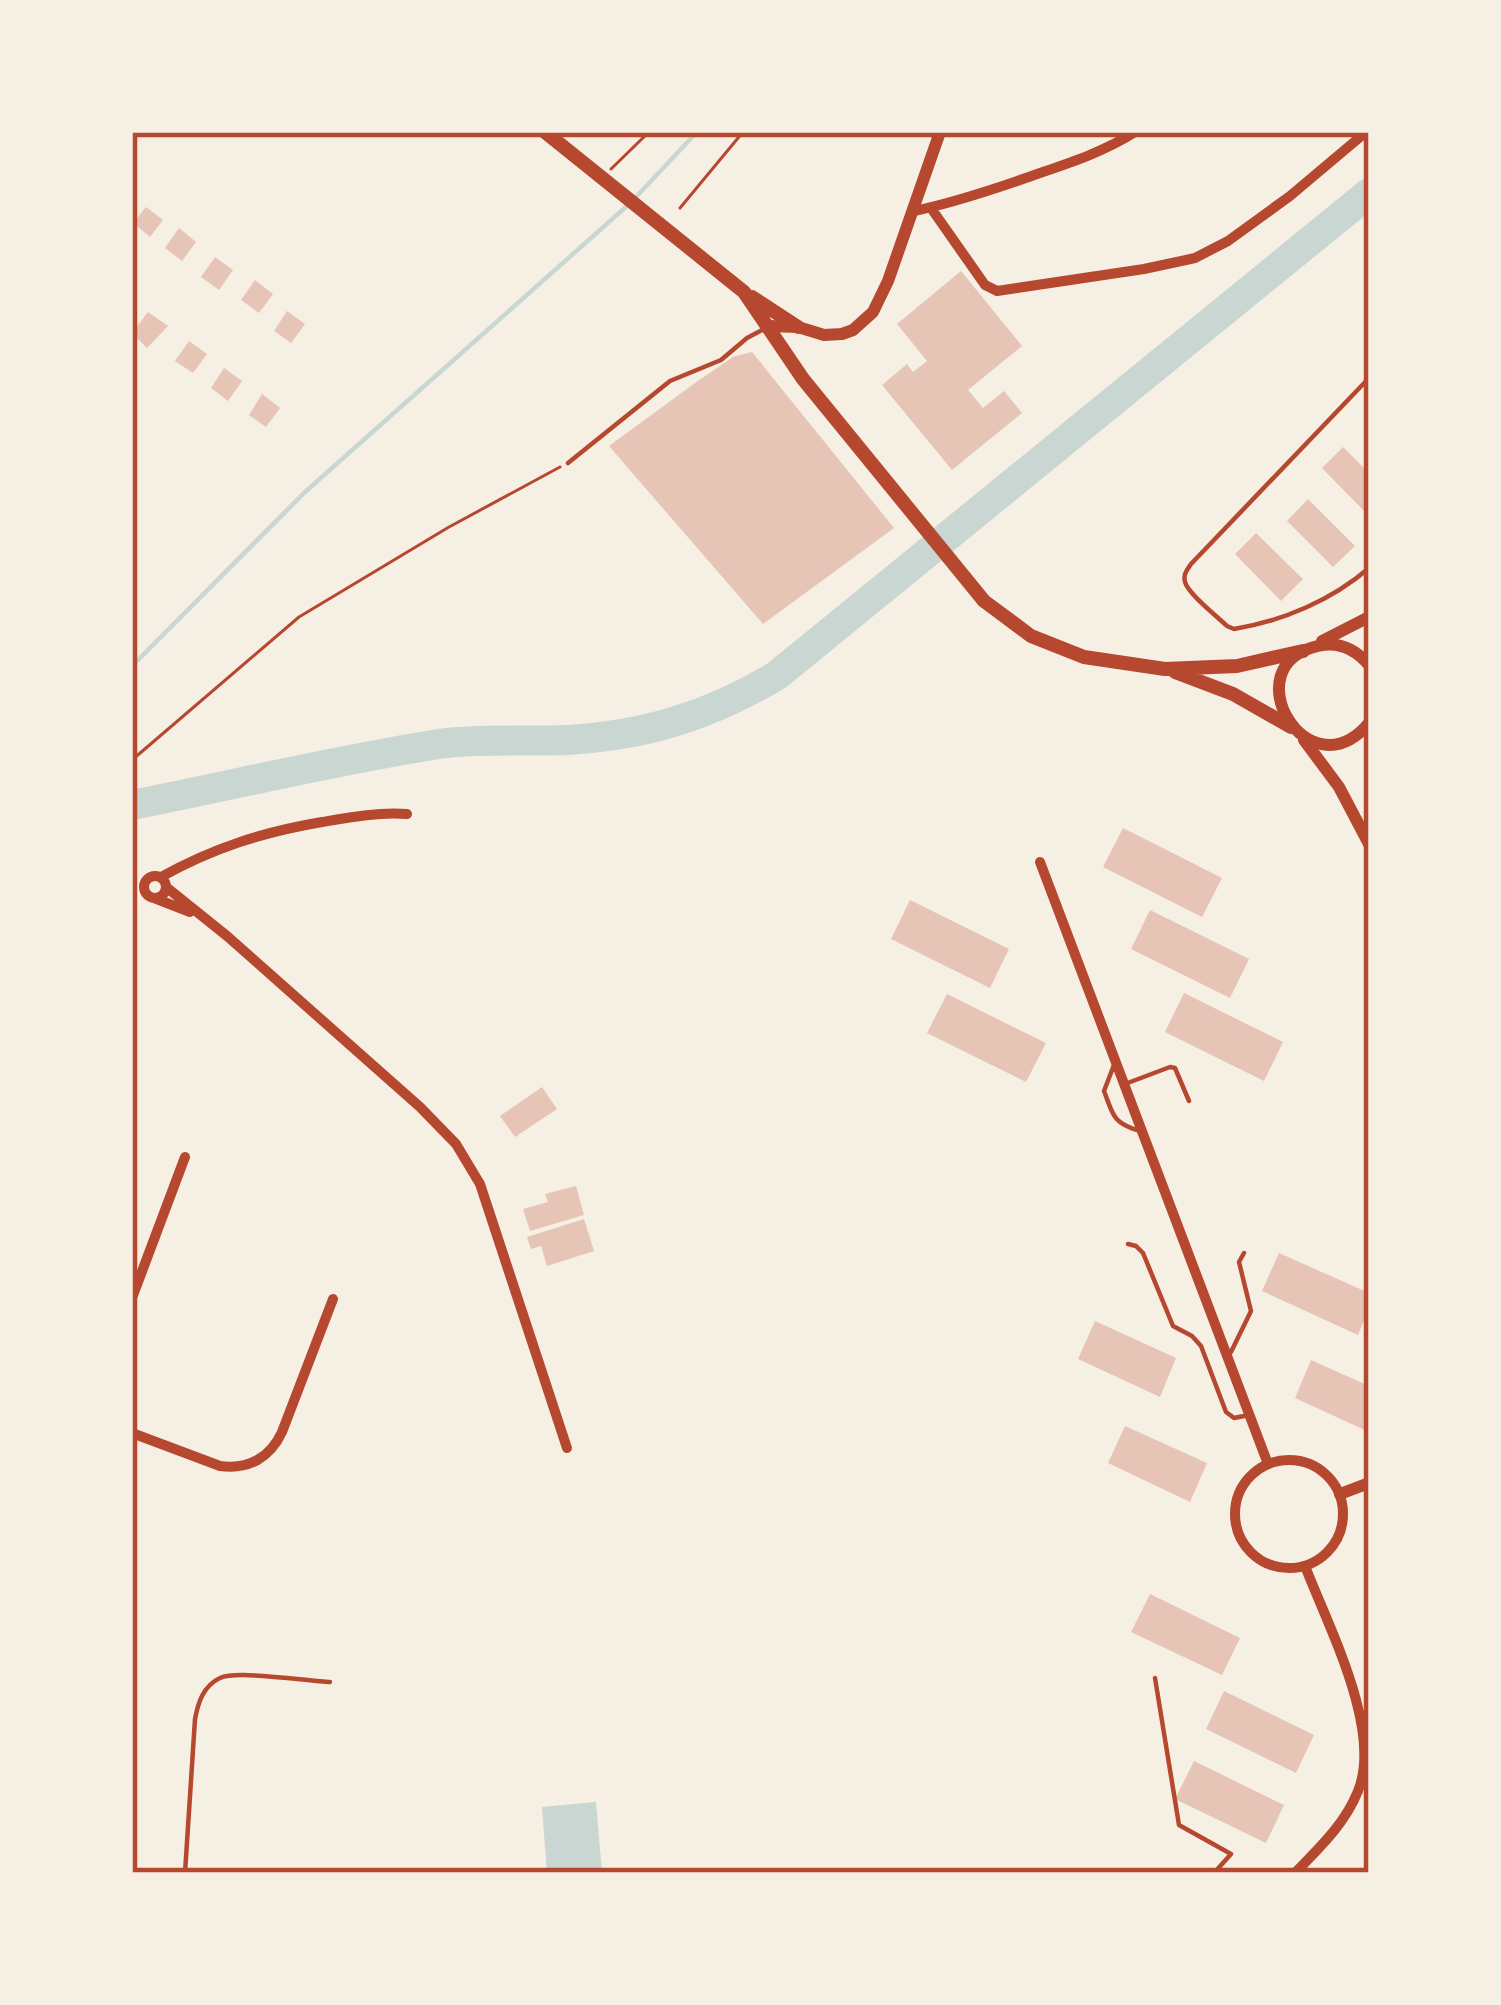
<svg xmlns="http://www.w3.org/2000/svg" width="1501" height="2005" font-family="Spectral,serif">
  <style>
    .water { fill: #c9d6d2 }
    .lines { fill: none; stroke-linecap: round; stroke-linejoin: round }
    .stream { stroke: #c9d6d2; stroke-width: 4.5 }
    .river { stroke: #c9d6d2; stroke-width: 30 }
    .building { fill: #e6c5b7 }
    .path { stroke: #b5482f; stroke-width: 3 }
    .service { stroke: #b5482f; stroke-width: 4.5 }
    .minor { stroke: #b5482f; stroke-width: 10 }
    .tertiary { stroke: #b5482f; stroke-width: 12 }
    .secondary { stroke: #b5482f; stroke-width: 14 }
    .neatline { fill: none; stroke: #b5482f; stroke-width: 4.5 }
  </style>
  <rect width="100%" height="100%" fill="#f6efe4"/>
  <path class="water" d="M596,1802l6,71h-55l-5,-66z"/>
  <g class="lines">
    <path class="stream" d="M635,198l62,-66
      M132,666l173,-174 322,-286"/>
    <path class="river" d="M132,805c102,-20 204,-45 307,-61 42,-6 86,-2 129,-4 79,-5 140,-24 208,-64l593,-483"/>
  </g>
  <path class="building" d="M146,207l17,13 -13,17 -17,-14z
    M179,228l17,14 -14,19 -17,-13z
    M215,257l18,13 -14,20 -18,-13z
    M961,271l61,75 -54,44 15,18 21,-17 18,22 -70,57 -70,-85 25,-21 6,8 14,-11 -30,-37z
    M255,280l18,14 -14,19 -18,-13z
    M287,311l18,13 -14,19 -17,-12z
    M148,312l20,14 -21,22 -15,-15z
    M189,341l18,13 -14,19 -18,-12z
    M752,352l142,176 -131,96 -154,-178 86,-63 38,-26z
    M224,368l18,13 -14,20 -17,-13z
    M262,394l18,14 -14,19 -17,-12z
    M1343,447l26,26v43l-47,-48z
    M1308,499l47,47 -22,21 -46,-46z
    M1256,533l47,46 -22,22 -46,-47z
    M1123,828l99,50 -20,39 -99,-50z
    M910,900l99,49 -19,39 -99,-49z
    M1150,910l99,49 -19,39 -99,-49z
    M1184,993l99,49 -19,39 -99,-49z
    M947,994l99,49 -20,39 -99,-49z
    M542,1087l15,22 -42,28 -15,-21z
    M576,1186l8,29 -54,16 -7,-22 25,-7 -3,-8z
    M584,1219l10,32 -47,15 -6,-20 -10,3 -4,-12z
    M1279,1253l90,40v15l-11,27 -96,-44z
    M1095,1321l81,37 -16,39 -82,-38z
    M1311,1360l58,26v46l-74,-34z
    M1125,1426l82,37 -17,39 -82,-39z
    M1150,1594l90,44 -18,37 -91,-43z
    M1224,1691l90,44 -18,38 -90,-44z
    M1194,1761l90,44 -18,38 -91,-44z"/>
  <g class="lines">
    <path class="path" d="M611,169l38,-37
      M680,208l63,-76
      M132,760l167,-143 150,-90 111,-60"/>
    <path class="service" d="M1369,378l-178,186c-4,6 -8,10 -6,18 3,12 33,35 42,44l7,3c49,-8 98,-29 135,-61
      M568,463l102,-82 51,-21 26,-22 17,-9
      M1114,1065l-10,26c9,23 8,31 33,39
      M1125,1084l45,-17 5,1 14,33
      M1128,1244l8,2 7,7 30,73 19,10 9,10 25,66 8,6 15,-3
      M1231,1352l20,-41 -12,-49 5,-9
      M1155,1678l24,147 52,29 -17,19
      M185,1873l10,-154c3,-16 8,-33 25,-41 17,-8 87,3 110,4"/>
    <path class="minor" d="M931,208l54,77 12,6 147,-22 51,-11 33,-17 62,-45 76,-64
      M914,211c43,-9 84,-23 126,-38 32,-11 65,-22 95,-41
      M1040,862l228,602
      M144 887a11 11 0 1 1 22 0a11 11 0 1 1-22 0Z
      M161,877c52,-29 102,-45 161,-55 29,-5 56,-10 85,-8
      M166,887l61,49 193,171 36,37 24,40 87,264
      M154,898l36,14
      M132,1298l53,-141
      M132,1433l88,33c28,4 50,-8 62,-34l51,-133
      M1235 1514a54 54 0 1 1 108 0a54 54 0 1 1-108 0Z
      M1295,1873c24,-25 50,-49 63,-82 25,-61 -30,-165 -53,-225"/>
    <path class="tertiary" d="M769,326l29,1 26,8 18,-1 11,-4 20,-18 15,-31 52,-149
      M1322,641l47,-24
      M1369,665c-13,-15 -30,-24 -51,-19 -87,19 -10,150 51,77
      M1304,740l35,47 30,57
      M1340,1494l29,-11"/>
    <path class="secondary" d="M545,132l199,160 59,87 181,222 47,35 53,21 81,12 72,-3 66,-15
      M752,297l46,30
      M1175,672l58,22 58,33"/>
  </g>
  <rect width="1501" height="2005" fill="none" stroke="#f6efe4" stroke-width="270"/>
  <rect x="135" y="135" width="1231" height="1735" class="neatline"/>
</svg>
